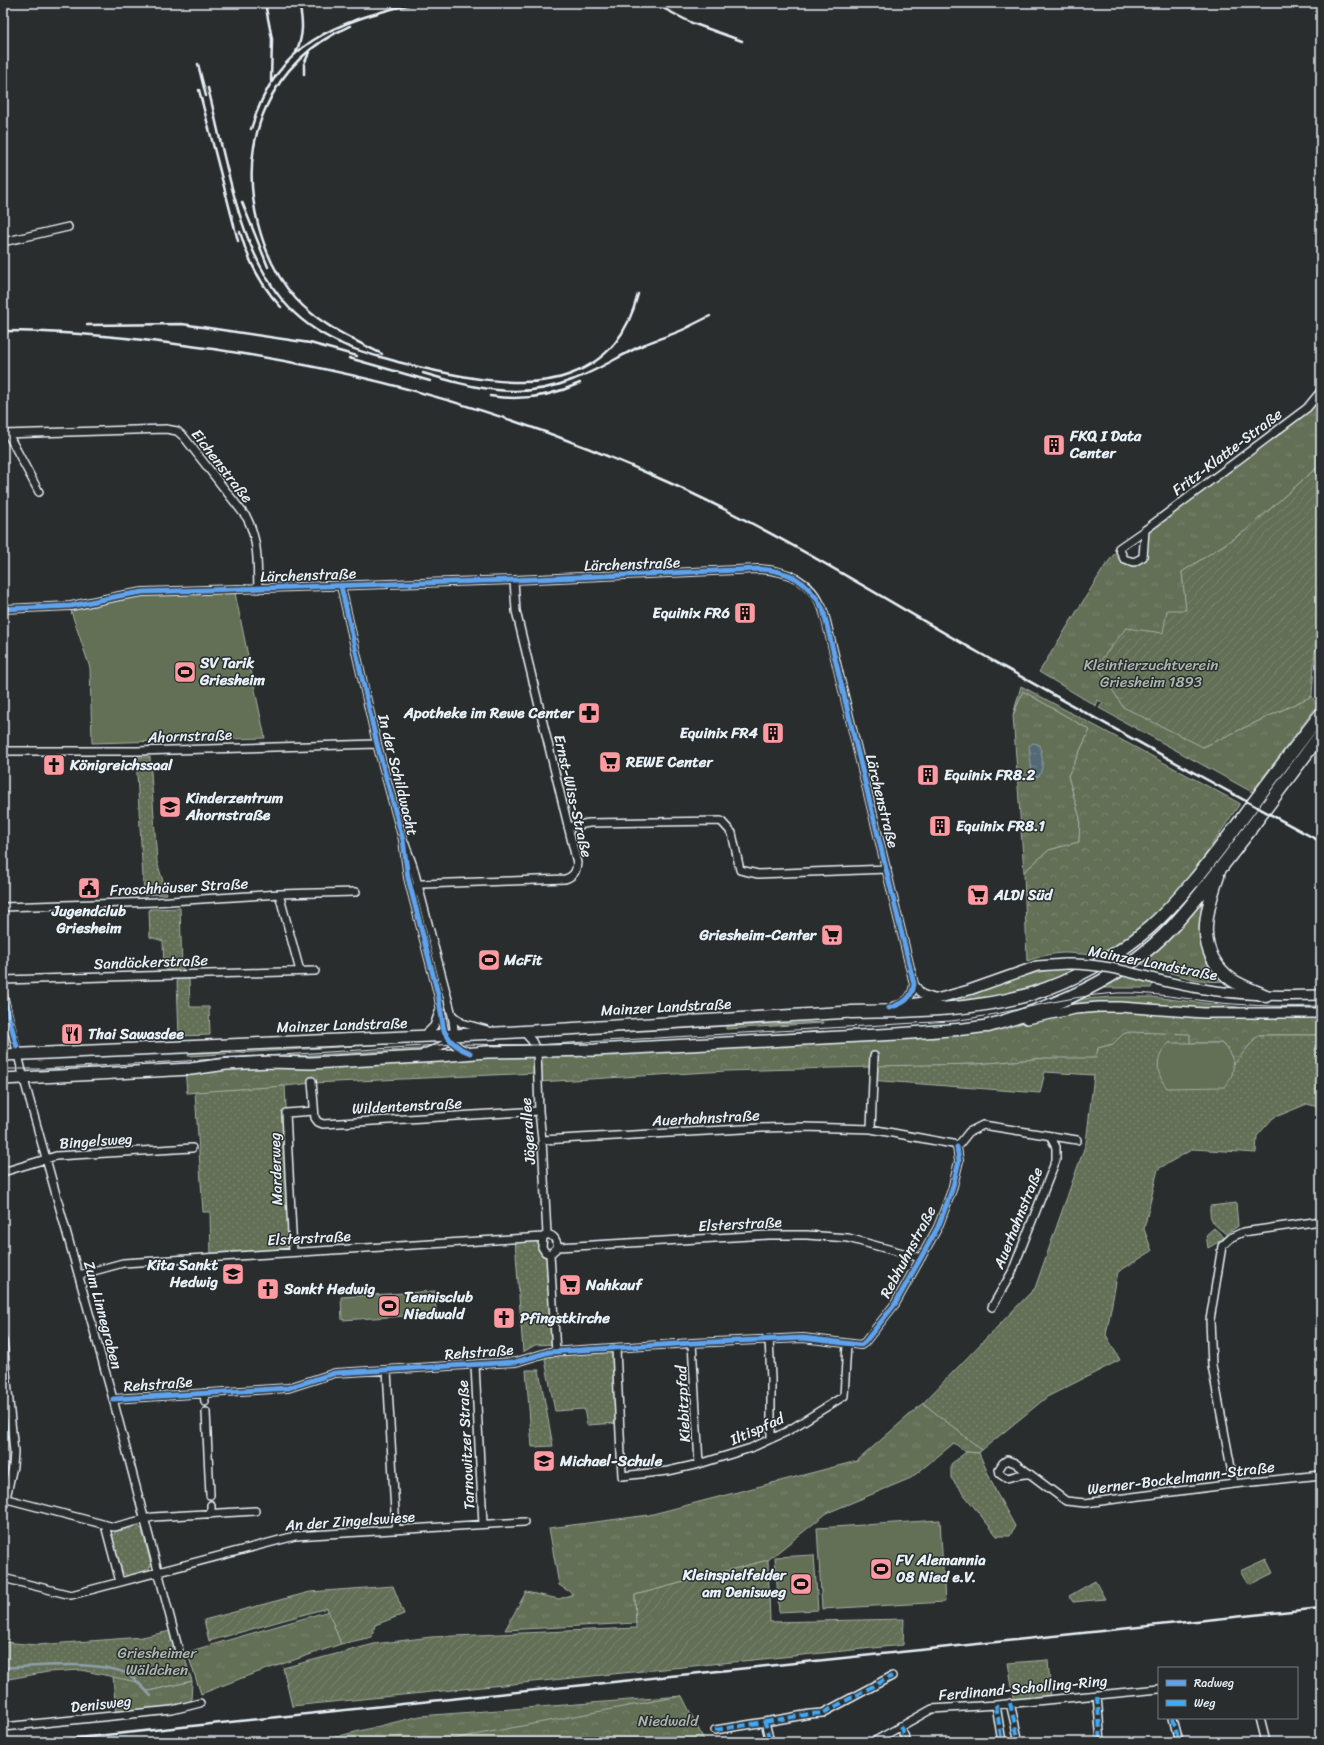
<svg xmlns="http://www.w3.org/2000/svg" width="1324" height="1745" font-family="Sriracha,sans-serif">
  <style>
    .grass { fill: url(#grass-tufts); stroke: #a6b0a7 }
    .forest { fill: url(#forest-crowns); stroke: #a6b0a7 }
    .park { fill: url(#park-dots); stroke: #a6b0a7 }
    .garden { fill: url(#garden-furrows); stroke: #a6b0a7 }
    .pitch { fill: #646f56; stroke: #a6b0a7 }
    .water { fill: url(#water-ripples); stroke: #8ea0aa }
    .lines { fill: none; stroke-linecap: round; stroke-linejoin: round }
    .stream { stroke: #8ea0aa; stroke-width: 2.5 }
    .street-casing { stroke: #e8f1f8; stroke-width: 10 }
    .secondary-casing { stroke: #e8f1f8; stroke-width: 12 }
    .primary-casing { stroke: #e8f1f8; stroke-width: 14 }
    .highway-casing { stroke: #e8f1f8; stroke-width: 15 }
    .street { stroke: #2a2d2e; stroke-width: 7 }
    .secondary { stroke: #2a2d2e; stroke-width: 9 }
    .primary { stroke: #2a2d2e; stroke-width: 11 }
    .highway { stroke: #2a2d2e; stroke-width: 12 }
    .tram { stroke: #e8f1f8; stroke-width: 1 }
    .rail { stroke: #e8f1f8; stroke-width: 2.5 }
    .secondary-bridge-casing { stroke: #e8f1f8; stroke-width: 12; stroke-linecap: butt }
    .secondary-bridge { stroke: #2a2d2e; stroke-width: 9 }
    .quiet { stroke: #3fa9f5; stroke-width: 4; stroke-dasharray: 8 4; stroke-linecap: butt }
    .cycleway-casing { stroke: #2a2d2e; stroke-width: 8 }
    .cycleway { stroke: #60a3ed; stroke-width: 5 }
    .labels { text-anchor: middle; stroke-width: 3; stroke-linejoin: round; paint-order: stroke }
    .poi-label { font-size: 15px; font-weight: bold; fill: #e8f1f8; stroke: #2a2d2e; text-anchor: start }
    .street-label { font-size: 15px; fill: #e8f1f8; stroke: #2a2d2e }
    .park-label { font-size: 15px; fill: #adb6af; stroke: #2a2d2e }
  </style>
  <defs>
    <pattern id="grass-tufts" width="24" height="20" patternUnits="userSpaceOnUse"><rect width="24" height="20" fill="#646f56"/><path d="M3 7l-1-3M5 7V3M7 7l1-3M15 17l-1-3M17 17v-4M19 17l1-3" fill="none" stroke="#7a846f"/></pattern>
    <pattern id="forest-crowns" width="20" height="18" patternUnits="userSpaceOnUse"><rect width="20" height="18" fill="#646f56"/><path d="M2 6a3 3 0 1 1 6 0M12 15a3 3 0 1 1 6 0" fill="none" stroke="#7a846f"/></pattern>
    <pattern id="park-dots" width="8" height="8" patternUnits="userSpaceOnUse"><rect width="8" height="8" fill="#646f56"/><path d="M2 2h.1M6 6h.1" fill="none" stroke="#7a846f" stroke-width="1.8" stroke-linecap="round"/></pattern>
    <pattern id="garden-furrows" width="10" height="10" patternUnits="userSpaceOnUse"><rect width="10" height="10" fill="#646f56"/><path d="M-1 1l2-2M0 10L10 0M9 11l2-2" fill="none" stroke="#7a846f"/></pattern>
    <pattern id="water-ripples" width="26" height="14" patternUnits="userSpaceOnUse"><rect width="26" height="14" fill="#526a76"/><path d="M2 4q2-2 4 0t4 0M15 11q2-2 4 0t4 0" fill="none" stroke="#6b808a"/></pattern>
  </defs>
  <rect width="100%" height="100%" fill="#2a2d2e"/>
  <filter id="ink" filterUnits="userSpaceOnUse"><feTurbulence type="fractalNoise" baseFrequency=".025" numOctaves="2"/><feDisplacementMap in="SourceGraphic" scale="8" xChannelSelector="R" yChannelSelector="G"/><feConvolveMatrix kernelMatrix="1 2 1 2 8 2 1 2 1" color-interpolation-filters="sRGB"/></filter>
  <g filter="url(#ink)">
    <path class="grass" d="M1321,391v73l-76,67 -63,41 21,175 109,-51 5,10 -65,86 -153,-84 4,-5 -5,-3 -2,6 -57,-34 66,-106 14,-18 5,11 10,3 9,-5 2,-27 148,-112z
      M1023,691l67,39 -22,46 12,42 -1,24 -30,8 -25,22 -11,-157z
      M1206,894l-5,27 26,59c-21,7 -67,-11 -89,-17 28,-22 47,-40 68,-69z
      M1067,968h15c-48,19 -94,34 -145,35 44,-9 84,-32 130,-35z
      M1122,975l31,9 -2,4h-50z
      M1113,997h39l94,11v3l-144,-7 -37,2 17,-7z
      M823,1022v1l-97,6v-3z
      M824,1031v1l-97,8 -1,-3z
      M440,1041l-252,15 1,-4z
      M434,1048l-9,3 -177,9 -55,5v-3z
      M923,1403l59,47 -3,3 -13,-1 -12,-9 -43,35 -84,35 -59,47 -133,35 1,28 -131,7 21,-38 33,7 14,-5 -14,-9 -10,-57 100,-13 208,-54z
      M329,1611l12,33 -94,32 -46,18 -14,-42z
      M113,1676l24,6 12,9 43,-10 -1,20 -37,14 -38,1z
      M682,1696l-236,46h-131l105,-26z"/>
    <path class="forest" d="M1021,686l218,117v2c-38,54 -75,125 -140,148 -7,3 -25,0 -34,0 -13,0 -26,4 -38,8l-3,-89 25,-22 30,-8 1,-24 -12,-42 22,-46 -67,-39 -10,24z
      M1075,1009l246,4v22h-63l-24,29 -45,-21 1,-8 -64,-2 -13,11 -15,4 -4,27 -47,-17 -70,6 -251,7 -188,11 -1,-9 -224,10 -28,3 -98,7 -2,-25 712,-34z
      M682,1696l23,46h-268l244,-46z"/>
    <path class="park" d="M136,757h14l7,105 10,32 -23,1z
      M180,908l2,59 7,13 1,27h19l1,28 -31,1 -2,-56 -13,-12 -1,-27 -13,-4 -1,-28z
      M1130,1032l60,2v9h31l6,5 7,16 24,-29h63v73l-14,-4 -34,14 -16,18 -1,17 -63,-4 -35,20 -14,60 8,22 -34,21 -12,63 14,25 -73,37 -65,53 -59,-47 112,-115 51,-145 8,-68 -49,-3 -5,21 -171,-13 4,-14 104,-2 70,-6h49l2,-10 15,-4 10,-10z
      M285,1086l8,166 -82,5 -1,-45h-7l-8,-120z
      M1236,1203l2,23 -12,8c-12,-10 -17,-12 -16,-28z
      M1214,1228l11,10 -17,10 -2,-13z
      M541,1238l5,11 8,95 -19,1 -12,7 -8,-112z
      M611,1351l5,4 3,68 -32,2 -3,-16 -29,2 -10,-51 3,-5z
      M526,1370h13l14,76 -21,1z
      M966,1452l13,1 17,39 19,34 -5,10h-13l-46,-58v-14z
      M138,1526l4,3 9,36 -3,6 -20,6 -5,-4 -11,-35 3,-6z
      M1266,1559l7,14 -22,11 -4,-1 -7,-12z
      M1095,1581l10,18 -32,3 -4,-6z
      M176,1630l16,51 -44,10 -11,-9 -56,-12 -33,2 -45,8v-38l34,3 105,-8z
      M1048,1660l3,39 -36,4 -7,-40z"/>
    <path class="garden" d="M1321,464v184l-6,2 -3,46 -109,51 -80,-40 -26,-42 29,-37 37,5 4,-23h19l-4,-38 63,-41z
      M768,1560l2,62 134,-3 -1,26 -611,61 -9,-38 91,-24 57,-7 205,-9 -1,-33z
      M393,1586l11,28 -29,11 -3,12 -31,7 -14,-36 -118,33 -5,-21 106,-28z"/>
    <path class="pitch" d="M235,593l30,145 -173,5 -2,-75 -19,-57 71,-15z
      M1169,1043h52c15,13 16,29 4,44l-58,1c-12,-15 -12,-31 2,-45z
      M435,1291l1,23 -94,6 -1,-23z
      M940,1520l5,82 -123,7 -5,-81z
      M814,1555l4,55 -39,2 -4,-55z"/>
    <path class="water" d="M1033,743l5,1c5,8 6,23 1,32l-4,1 -3,-3 -3,-28z"/>
    <g class="lines">
      <path class="stream" d="M3,1668c36,-2 89,-8 123,5 9,4 18,16 25,23"/>
      <g class="street-casing">
        <path id="street" d="M3,242l65,-15
          M3,434l163,-5 11,2 7,6 63,81c12,24 10,45 11,71
          M8,434l31,58
          M1145,530l162,-122 14,-17
          M1145,530l-2,27 -9,5 -10,-3 -5,-11z
          M341,586l36,158 26,96 5,38 30,116 6,37 7,10 10,8 8,3
          M3,609l68,-3 53,-11 19,-3 371,-12 244,-11c28,1 52,11 64,38 4,10 6,23 9,34l83,343c-1,10 -5,16 -15,21
          M3,751h134l240,-7
          M568,827l21,-4 132,-2 11,12 8,37 18,4 129,-5
          M405,844l8,22 39,149c1,6 2,11 2,17 -2,11 -21,18 -30,21
          M279,894l21,77
          M413,895l5,-11h5l142,-5c9,-3 11,-7 12,-16l-61,-252 -2,-31
          M3,907l152,-5 124,-8 77,-2
          M3,980l312,-9
          M914,984l8,10 15,5
          M3,995l23,92 87,312 66,252
          M452,1015l10,8 25,7
          M523,1031l9,10 5,10 2,60 3,29 5,94
          M424,1036l10,-10 5,-14
          M312,1081l3,37 3,4 5,2 216,-13
          M871,1129l3,-73
          M542,1140l219,-12 43,-1 67,2 82,15 4,3
          M957,1147l12,-15 14,-7 94,15
          M3,1172l53,-16 136,-8
          M547,1234c8,2 9,6 11,13l-8,7
          M546,1235l-3,2 -1,10 3,5 5,2
          M558,1247l210,-12h39l41,3 73,20
          M293,1252l-7,-139 28,-2
          M550,1254l6,98
          M79,1275l44,-12 420,-26
          M992,1307l20,-35 44,-112v-13l-6,-11
          M769,1339l2,40v60
          M3,1341l11,111 -1,14 -7,32
          M692,1343l7,121
          M616,1349l6,127 46,-5 31,-7 52,-16 35,-16 58,-36 3,-52
          M475,1365l8,159
          M387,1370l9,160
          M204,1393l1,9
          M113,1399l175,-11 47,-15 181,-11 33,-10 143,-9 111,-5 58,7 4,-3 30,-38 43,-77 14,-37 7,-29 -2,-14
          M206,1412l4,83
          M1028,1474c-8,-1 -13,3 -22,4l-6,-4 -1,-5 4,-6 4,-3 8,3 51,38 19,2 149,-19 87,-9
          M1234,1484l-22,-118 -2,-46 12,-74 10,-9 11,-5 78,-11
          M3,1498l111,29 39,-10 102,-6
          M211,1505v9
          M105,1525l15,57
          M3,1578l68,17 224,-59 229,-14
          M1097,1696l4,46
          M1010,1703l9,39
          M996,1705l6,37
          M1173,1718l6,24
          M1260,1718l6,24
          M765,1722l45,-8 13,-1 69,-37
          M900,1726l7,16
          M3,1727l169,-17 28,-7
          M715,1730l50,-8 5,20
          M873,1742l59,-33 64,-4 163,-16"/>
      </g>
      <g class="secondary-casing">
        <path id="secondary" d="M1155,979c36,9 72,15 110,16 19,1 37,0 56,0
          M894,1007l35,-6 40,-11 68,-24 29,-2
          M1027,1019l48,-10 24,-2h21l84,6h117"/>
      </g>
      <g class="primary-casing">
        <path id="primary" d="M3,1055l494,-22 354,-21
          M3,1079l188,-10 35,-5 42,-2 43,1 128,-7 48,-4 108,-2 302,-16 67,-5 24,-3"/>
      </g>
      <g class="highway-casing">
        <path id="highway" d="M1245,836l76,-102
          M1218,876c-13,37 -24,76 14,104 11,7 23,11 34,16
          M851,1012c60,-1 121,-1 180,-18 42,-13 85,-37 118,-66 35,-31 64,-71 92,-108 26,-36 53,-71 80,-106
          M988,1026c67,-19 135,-47 183,-98 29,-31 53,-65 79,-98"/>
      </g>
      <use href="#street" class="street"/>
      <use href="#secondary" class="secondary"/>
      <use href="#primary" class="primary"/>
      <use href="#highway" class="highway"/>
      <path class="tram" d="M3,1069h39l144,-8 269,-17 80,1 416,-24c56,-6 110,-25 167,-28 34,-1 69,6 103,10 33,3 67,4 100,3"/>
      <path class="rail" d="M265,3l7,36 -1,42
        M653,3l39,20 50,18
        M350,26c-80,35 -113,115 -92,198 7,27 19,54 38,75 23,25 56,40 86,55
        M296,52c8,-17 7,-31 3,-49
        M198,64l8,32
        M304,74v-10l5,-11
        M208,88c17,67 30,159 75,213 15,18 35,32 57,42 18,9 38,13 58,19 48,12 126,31 173,12 38,-15 57,-41 67,-80
        M199,90l39,151
        M251,129c26,-88 84,-106 164,-126
        M242,202l26,65
        M240,232c8,28 21,54 41,75
        M87,325l95,-1 128,19 47,13
        M686,328l24,-12
        M3,331c55,0 110,5 165,12 174,21 345,68 504,141 107,49 207,112 309,170 112,64 226,126 340,188
        M349,358l81,23
        M423,373c51,15 97,28 149,7 25,-9 47,-24 71,-35 16,-7 33,-11 48,-19
        M490,396c30,5 62,0 90,-13
        M39,1742l1282,-134"/>
      <g class="secondary-bridge-casing">
        <path id="secondary-bridge" d="M1066,964c31,-1 59,7 89,15"/>
      </g>
      <use href="#secondary-bridge" class="secondary-bridge"/>
      <path class="quiet" d="M1097,1696l4,46
        M1010,1703l9,39
        M996,1705l6,37
        M1173,1718l6,24
        M765,1722l45,-8 13,-1 69,-37
        M900,1726l7,16
        M715,1730l50,-8 5,20"/>
      <g class="cycleway-casing">
        <path id="cycleway" d="M341,586l36,158 26,96 5,38 30,116 6,37 7,10 10,8 9,4
          M3,609l68,-3 53,-11 19,-3 371,-12 244,-11c31,1 50,12 65,40l91,375c-2,15 -10,19 -25,24
          M3,995l14,52
          M113,1399l175,-11 47,-15 181,-11 33,-10 143,-9 111,-5 58,7 4,-3 30,-38 43,-77 14,-37 7,-29 -2,-14"/>
      </g>
      <use href="#cycleway" class="cycleway"/>
    </g>
  </g>
  <defs>
    <g id="building-square" transform="scale(1.15)"><rect x="-9" y="-9" width="18" height="18" rx="4" fill="#ff9aa2" stroke="#2a2d2e"/><path d="M-4-6H4V6H1V3H-1V6H-4ZM-2.5-4.3h1.7v1.8h-1.7ZM.8-4.3h1.7v1.8H.8ZM-2.5-1h1.7V.8h-1.7ZM.8-1h1.7V.8H.8Z" fill="#111"/></g>
    <g id="stadium-square" transform="scale(1.15)"><rect x="-9" y="-9" width="18" height="18" rx="4" fill="#ff9aa2" stroke="#2a2d2e"/><path d="M0-5a6.5 5 0 1 0 0 10a6.5 5 0 1 0 0-10ZM-3.5-1.8h7v3.6h-7Z" fill="#111"/></g>
    <g id="pharmacy-square" transform="scale(1.15)"><rect x="-9" y="-9" width="18" height="18" rx="4" fill="#ff9aa2" stroke="#2a2d2e"/><path d="M-2-6h4v4h4v4h-4v4h-4v-4h-4v-4h4Z" fill="#111"/></g>
    <g id="supermarket-square" transform="scale(1.15)"><rect x="-9" y="-9" width="18" height="18" rx="4" fill="#ff9aa2" stroke="#2a2d2e"/><path d="M-6-5.5h2.5l.6 2H6L4.5 2H-2.5L-4.4-4H-6ZM-1.5 3.2a1.3 1.3 0 1 0 .1 0ZM3 3.2a1.3 1.3 0 1 0 .1 0Z" fill="#111"/></g>
    <g id="church-square" transform="scale(1.15)"><rect x="-9" y="-9" width="18" height="18" rx="4" fill="#ff9aa2" stroke="#2a2d2e"/><path d="M-1.2-6h2.4v3.5h3.3v2.4h-3.3V6h-2.4V-.1h-3.3v-2.4h3.3Z" fill="#111"/></g>
    <g id="school-square" transform="scale(1.15)"><rect x="-9" y="-9" width="18" height="18" rx="4" fill="#ff9aa2" stroke="#2a2d2e"/><path d="M0-5L7-2L0 1L-7-2ZM-4 1L0 2.5L4 1V4Q0 6-4 4Z" fill="#111"/></g>
    <g id="civic-square" transform="scale(1.15)"><rect x="-9" y="-9" width="18" height="18" rx="4" fill="#ff9aa2" stroke="#2a2d2e"/><path d="M-.6-6.5H3V-4.5H.6V-3L4-1V1h2V6H-6V1h2V-1L-.6-3ZM-1.2 2.5V6h2.4V2.5Z" fill="#111"/></g>
    <g id="restaurant-square" transform="scale(1.15)"><rect x="-9" y="-9" width="18" height="18" rx="4" fill="#ff9aa2" stroke="#2a2d2e"/><path d="M-5-6h1v4h1v-4h1v4h1v-4h1v5L-1.5 .5V6h-2V.5L-5-1ZM5-6V6H3V1.5H1.5Q1.5-4 5-6Z" fill="#111"/></g>
  </defs>
  <g fill-rule="evenodd">
    <use href="#building-square" x="1054" y="445"/>
    <use href="#building-square" x="745" y="613"/>
    <use href="#stadium-square" x="185" y="672"/>
    <use href="#pharmacy-square" x="589" y="713"/>
    <use href="#building-square" x="773" y="733"/>
    <use href="#supermarket-square" x="610" y="762"/>
    <use href="#church-square" x="54" y="765"/>
    <use href="#building-square" x="928" y="775"/>
    <use href="#school-square" x="170" y="807"/>
    <use href="#building-square" x="940" y="826"/>
    <use href="#civic-square" x="89" y="888"/>
    <use href="#supermarket-square" x="978" y="895"/>
    <use href="#supermarket-square" x="832" y="935"/>
    <use href="#stadium-square" x="489" y="960"/>
    <use href="#restaurant-square" x="72" y="1034"/>
    <use href="#school-square" x="233" y="1274"/>
    <use href="#supermarket-square" x="570" y="1285"/>
    <use href="#church-square" x="268" y="1289"/>
    <use href="#stadium-square" x="389" y="1306"/>
    <use href="#church-square" x="504" y="1318"/>
    <use href="#school-square" x="544" y="1461"/>
    <use href="#stadium-square" x="881" y="1569"/>
    <use href="#stadium-square" x="801" y="1584"/>
  </g>
  <g class="labels">
    <g class="poi-label">
      <text x="1070" y="441">FKQ I Data<tspan x="1070" dy="17">Center</tspan></text>
      <text x="730" y="618" text-anchor="end">Equinix FR6</text>
      <text x="200" y="668">SV Tarik<tspan x="200" dy="17">Griesheim</tspan></text>
      <text x="574" y="718" text-anchor="end">Apotheke im Rewe Center</text>
      <text x="758" y="738" text-anchor="end">Equinix FR4</text>
      <text x="626" y="767">REWE Center</text>
      <text x="70" y="770">Königreichssaal</text>
      <text x="944" y="780">Equinix FR8.2</text>
      <text x="186" y="803">Kinderzentrum<tspan x="186" dy="17">Ahornstraße</tspan></text>
      <text x="956" y="831">Equinix FR8.1</text>
      <text x="994" y="900">ALDI Süd</text>
      <text x="89" y="916" text-anchor="middle">Jugendclub<tspan x="89" dy="17">Griesheim</tspan></text>
      <text x="816" y="940" text-anchor="end">Griesheim-Center</text>
      <text x="504" y="965">McFit</text>
      <text x="88" y="1039">Thai Sawasdee</text>
      <text x="218" y="1270" text-anchor="end">Kita Sankt<tspan x="218" dy="17">Hedwig</tspan></text>
      <text x="586" y="1290">Nahkauf</text>
      <text x="284" y="1294">Sankt Hedwig</text>
      <text x="404" y="1302">Tennisclub<tspan x="404" dy="17">Niedwald</tspan></text>
      <text x="520" y="1323">Pfingstkirche</text>
      <text x="560" y="1466">Michael-Schule</text>
      <text x="896" y="1565">FV Alemannia<tspan x="896" dy="17">08 Nied e.V.</tspan></text>
      <text x="786" y="1580" text-anchor="end">Kleinspielfelder<tspan x="786" dy="17">am Denisweg</tspan></text>
    </g>
    <g class="street-label">
      <text transform="translate(1227 452) rotate(-37)" y="5">Fritz-Klatte-Straße</text>
      <text transform="translate(222 466) rotate(52)" y="5">Eichenstraße</text>
      <text transform="translate(632 564) rotate(-2)" y="5">Lärchenstraße</text>
      <text transform="translate(308 575) rotate(-2)" y="5">Lärchenstraße</text>
      <text transform="translate(190 736) rotate(-2)" y="5">Ahornstraße</text>
      <text transform="translate(398 775) rotate(76)" y="5">In der Schildwacht</text>
      <text transform="translate(573 796) rotate(77)" y="5">Ernst-Wiss-Straße</text>
      <text transform="translate(882 801) rotate(76)" y="5">Lärchenstraße</text>
      <text transform="translate(179 887) rotate(-3)" y="5">Froschhäuser Straße</text>
      <text transform="translate(151 962) rotate(-2)" y="5">Sandäckerstraße</text>
      <text transform="translate(1153 963) rotate(11)" y="5">Mainzer Landstraße</text>
      <text transform="translate(666 1007) rotate(-3)" y="5">Mainzer Landstraße</text>
      <text transform="translate(342 1025) rotate(-2)" y="5">Mainzer Landstraße</text>
      <text transform="translate(407 1106) rotate(-3)" y="5">Wildentenstraße</text>
      <text transform="translate(706 1118) rotate(-3)" y="5">Auerhahnstraße</text>
      <text transform="translate(528 1131) rotate(-94)" y="5">Jägerallee</text>
      <text transform="translate(96 1141) rotate(-4)" y="5">Bingelsweg</text>
      <text transform="translate(276 1169) rotate(-92)" y="5">Marderweg</text>
      <text transform="translate(1018 1218) rotate(-68)" y="5">Auerhahnstraße</text>
      <text transform="translate(740 1224) rotate(-3)" y="5">Elsterstraße</text>
      <text transform="translate(309 1238) rotate(-3)" y="5">Elsterstraße</text>
      <text transform="translate(908 1252) rotate(-62)" y="5">Rebhuhnstraße</text>
      <text transform="translate(103 1315) rotate(75)" y="5">Zum Linnegraben</text>
      <text transform="translate(479 1352) rotate(-4)" y="5">Rehstraße</text>
      <text transform="translate(158 1384) rotate(-4)" y="5">Rehstraße</text>
      <text transform="translate(683 1404) rotate(-93)" y="5">Kiebitzpfad</text>
      <text transform="translate(757 1429) rotate(-24)" y="5">Iltispfad</text>
      <text transform="translate(466 1445) rotate(-93)" y="5">Tarnowitzer Straße</text>
      <text transform="translate(1181 1478) rotate(-7)" y="5">Werner-Bockelmann-Straße</text>
      <text transform="translate(350 1521) rotate(-4)" y="5">An der Zingelswiese</text>
      <text transform="translate(1023 1688) rotate(-5)" y="5">Ferdinand-Scholling-Ring</text>
      <text transform="translate(101 1704) rotate(-6)" y="5">Denisweg</text>
    </g>
    <g class="park-label">
      <text x="1151" y="670">Kleintierzuchtverein<tspan x="1151" dy="17">Griesheim 1893</tspan></text>
      <text x="157" y="1658">Griesheimer<tspan x="157" dy="17">Wäldchen</tspan></text>
      <text x="668" y="1726">Niedwald</text>
    </g>
  </g>
  <rect width="1324" height="1745" fill="none" stroke="#2a2d2e" stroke-width="16"/>
  <rect x="8" y="8" width="1308" height="1729" fill="none" stroke="#e8f1f8" stroke-width="1.5" filter="url(#ink)"/>
  <rect x="1158" y="1667" width="140" height="52" fill="#2a2d2e" stroke="#767b7f"/>
  <rect x="1166" y="1680" width="20" height="6" fill="#60a3ed" stroke="#767b7f"/>
  <text x="1194" y="1687" font-size="12" fill="#e8f1f8">Radweg</text>
  <rect x="1166" y="1700" width="20" height="6" fill="#3fa9f5" stroke="#767b7f"/>
  <text x="1194" y="1707" font-size="12" fill="#e8f1f8">Weg</text>
</svg>
